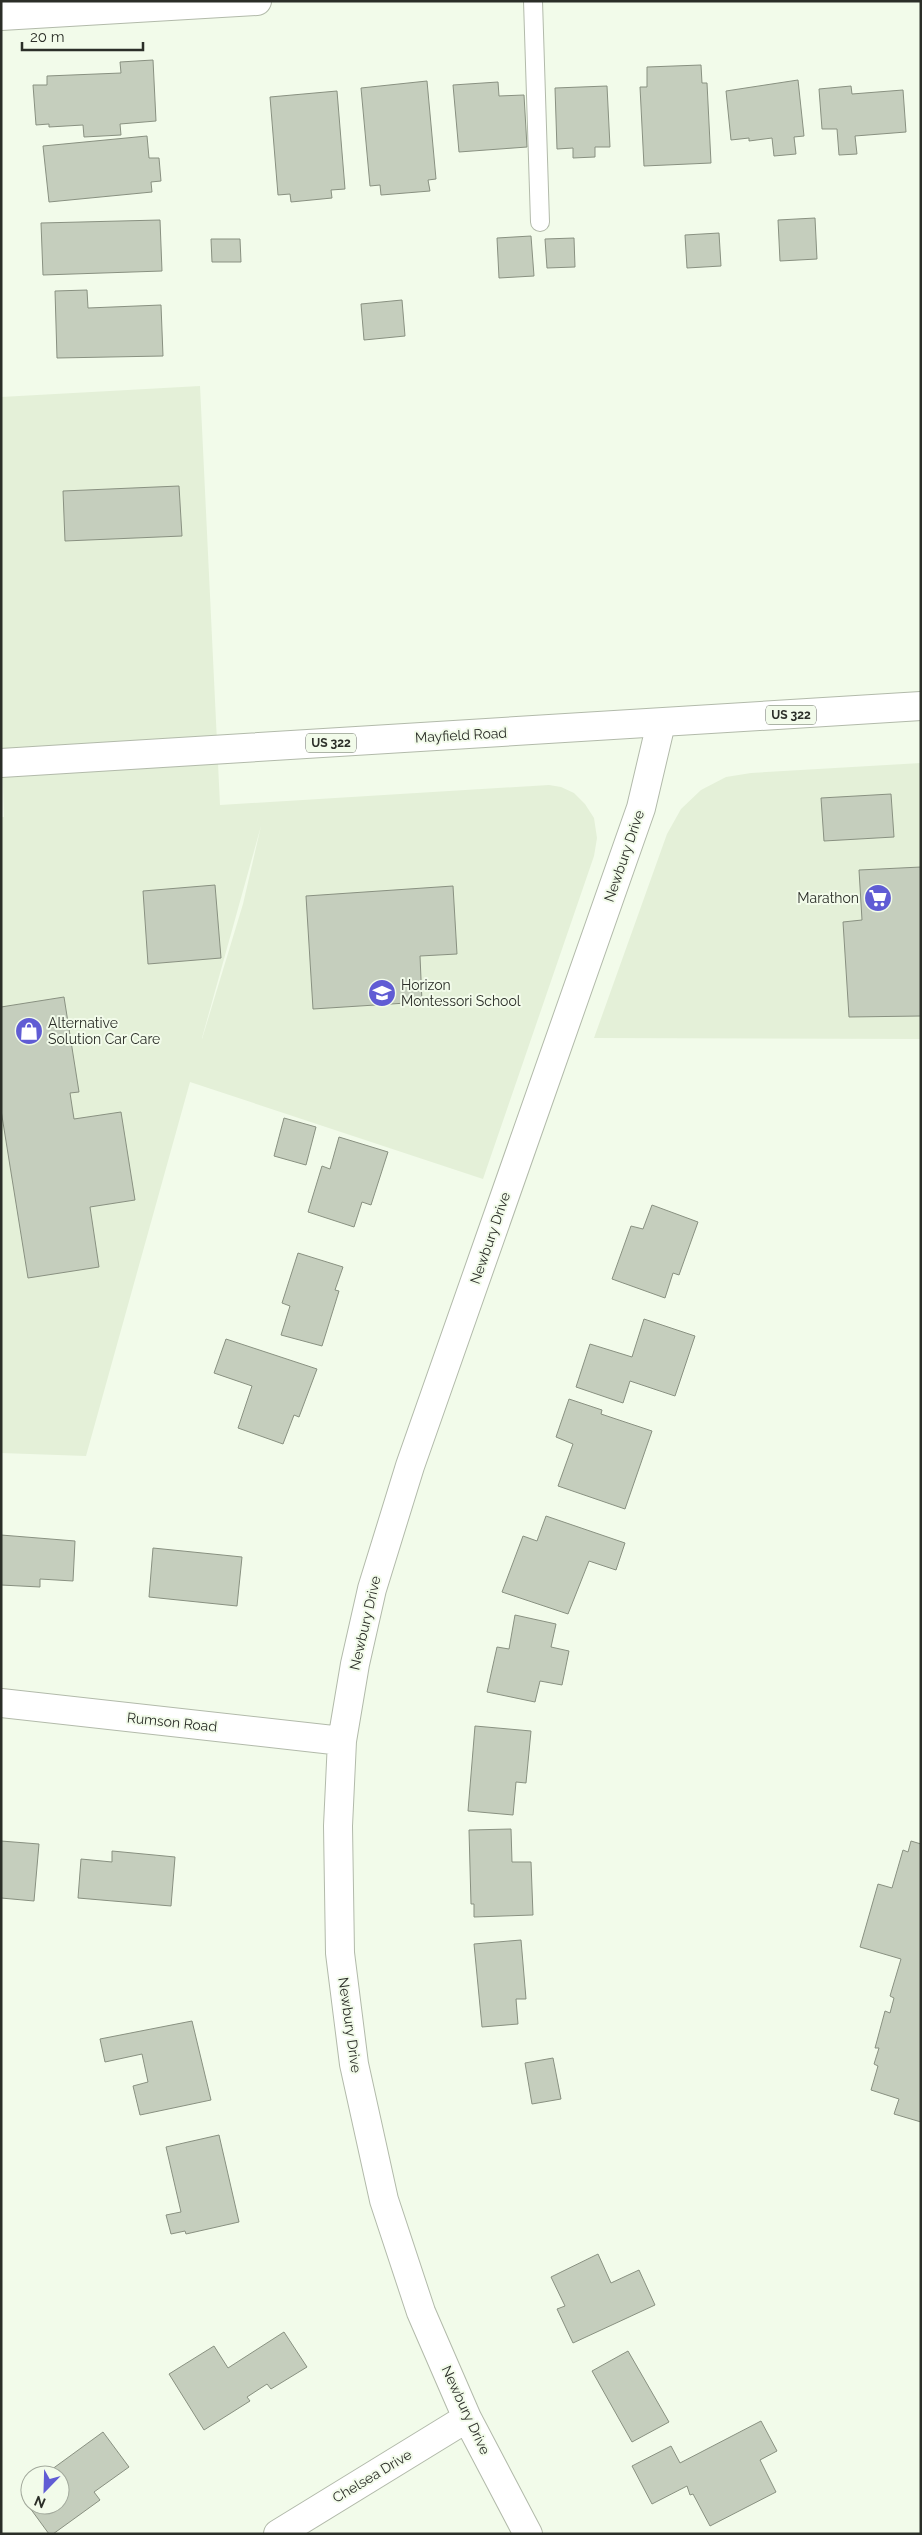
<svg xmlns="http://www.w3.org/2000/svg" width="922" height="2535" font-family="Raleway,sans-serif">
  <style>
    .built { fill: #e4f0d8; fill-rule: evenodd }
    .building { fill: #c5cebd; stroke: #899181 }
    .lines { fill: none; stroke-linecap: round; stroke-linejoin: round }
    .lane-casing { stroke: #b2baaa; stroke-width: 20 }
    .street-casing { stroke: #b2baaa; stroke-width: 30 }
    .primary-casing { stroke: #b2baaa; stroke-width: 30 }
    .lane { stroke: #fff; stroke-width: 18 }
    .street { stroke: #fff; stroke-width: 28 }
    .primary { stroke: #fff; stroke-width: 28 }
    .labels { text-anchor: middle; stroke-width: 4; stroke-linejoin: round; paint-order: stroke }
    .shield { fill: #f2fbea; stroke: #676c62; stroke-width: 1 }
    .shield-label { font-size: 12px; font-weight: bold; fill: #2b2e28 }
    .street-label { font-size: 14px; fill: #2b2e28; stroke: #f2fbea }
    .poi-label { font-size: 14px; fill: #2b2e28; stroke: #f2fbea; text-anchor: start }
  </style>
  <rect width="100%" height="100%" fill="#f2fbea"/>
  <path class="built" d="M200,386l20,419 329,-20 12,2 13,6 11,11 9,14 3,20 -3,18 -111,323 -293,-97 -104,374 -85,-3v-636h3l-3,-98v-322zM261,826l-18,78 -41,135v-1z
    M921,763v276l-327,-1 73,-204 14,-25 20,-19 25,-13 25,-4z"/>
  <path class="building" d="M153,60l3,61 -36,3 1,11 -37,2 -1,-12 -34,2v-3l-13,1 -3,-40h14v-9l74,-3 -1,-11z
    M701,65l1,18h5l4,80 -67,3 -4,-79h7v-20z
    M798,80l6,56 -10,1 2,17 -22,2 -2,-18 -23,3v-3l-18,2 -5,-49z
    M427,81l9,98 -8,1 2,11 -49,4 -1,-10 -10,1 -9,-98z
    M498,82l1,14 25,-1 3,52 -68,5 -6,-67z
    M607,86l3,61h-15v10l-22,1v-10l-16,1 -2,-61z
    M851,86l1,8 51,-4 3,42 -51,4 2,18 -18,1 -2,-26h-15l-3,-40z
    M337,91l8,98 -14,1 1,8 -41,4 -1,-8 -12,1 -8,-98z
    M147,136l2,22h10l2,23 -10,1 1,10 -103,10 -6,-56z
    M815,218l2,41 -37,2 -2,-41z
    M160,220l2,51 -119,4 -2,-52z
    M719,233l2,33 -34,2 -2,-33z
    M531,236l3,40 -35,2 -2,-40z
    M574,238l1,29 -28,1 -2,-29z
    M211,239h29l1,23h-29z
    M87,290l1,18 73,-3 2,51 -106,2 -2,-67z
    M402,300l3,36 -41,4 -3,-36z
    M179,486l3,50 -117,5 -2,-50z
    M891,794l3,43 -70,4 -3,-43z
    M921,867v149l-72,1 -6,-95 19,-2 -3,-50z
    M215,885l6,73 -73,6 -5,-73z
    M453,886l4,68 -37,2 2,46 -109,7 -7,-113z
    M64,997l15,95 -9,1 4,26 47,-7 14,88 -45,7 9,60 -71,11 -27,-168v-103z
    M284,1118l32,9 -10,38 -32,-9z
    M339,1137l49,15 -17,53 -9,-3 -8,25 -46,-15 14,-46 8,3z
    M652,1205l46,17 -19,53 -6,-2 -8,25 -53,-19 19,-53 12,3z
    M298,1253l45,14 -8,23 4,1 -17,55 -41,-11 9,-29 -8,-3z
    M644,1319l51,17 -20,60 -45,-15 -7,22 -47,-16 14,-43 42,13z
    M226,1339l91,30 -18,48 -5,-2 -11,29 -45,-16 14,-42 -38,-13z
    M569,1399l33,11 -1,4 51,17 -27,78 -67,-23 15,-42 -17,-7z
    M546,1516l79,27 -9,27 -27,-9 -21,53 -66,-22 21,-56 14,5z
    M1,1535l74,6 -2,40 -33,-2v8l-39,-2z
    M153,1548l89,9 -5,49 -88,-9z
    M515,1615l41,9 -5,23 18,4 -7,34 -22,-4 -5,21 -48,-10 10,-45 12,2z
    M475,1726l56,5 -5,52 -10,-1 -3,33 -45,-4z
    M511,1829l1,33h19l2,53 -59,2v-13h-3l-2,-74z
    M1,1841l38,3 -5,57 -33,-3z
    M911,1841l10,3v278l-27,-8 5,-15 -28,-9 7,-24 -4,-2 5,-16h-4l10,-37 5,2 4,-15 -4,-2 11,-37 -41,-12 18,-63 14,4 11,-38 5,2z
    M112,1851l63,6 -4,49 -93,-8 3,-39 31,3z
    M521,1940l5,59h-10l2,25 -36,3 -8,-83z
    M192,2021l19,79 -71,15 -7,-29 15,-4 -6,-28 -37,8 -5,-23z
    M553,2058l8,41 -29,5 -7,-41z
    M219,2135l20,87 -53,12 -1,-3 -14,3 -5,-19 15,-3 -15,-65z
    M598,2254l13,29 28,-13 16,35 -82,38 -16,-34 8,-3 -14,-29z
    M284,2332l23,35 -36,22 -4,-5 -20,13 3,4 -46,29 -35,-56 45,-28 14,22z
    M628,2351l41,71 -37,20 -40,-71z
    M761,2421l16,30 -17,9 16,32 -66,34 -17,-32 -3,1 -3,-9 -35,18 -20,-38 39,-20 9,17z
    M103,2432l26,35 -35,25 6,8 -47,34h-4l-19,-26 4,-3h26v-30h-16z"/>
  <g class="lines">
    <g class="lane-casing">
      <path id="lane" d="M533,1l7,221"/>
    </g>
    <g class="street-casing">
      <path id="street" d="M1,16l256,-15
        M1,1703l341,38
        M278,2534l189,-116
        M528,2534l-61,-116 -46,-106 -37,-112 -30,-136 -14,-111 -2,-127 4,-85 13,-77 17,-75 38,-123 231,-658 20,-85"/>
    </g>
    <g class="primary-casing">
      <path id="primary" d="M1,763l920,-57"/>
    </g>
    <use href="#lane" class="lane"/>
    <use href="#street" class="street"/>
    <use href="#primary" class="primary"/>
  </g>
  <defs>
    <g id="supermarket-disc" transform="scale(1.4375)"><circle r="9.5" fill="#605cd4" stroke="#f2fbea"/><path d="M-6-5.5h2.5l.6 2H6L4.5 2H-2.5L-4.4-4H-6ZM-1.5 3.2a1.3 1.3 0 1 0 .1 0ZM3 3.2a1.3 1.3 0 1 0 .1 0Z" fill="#fff"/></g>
    <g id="school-disc" transform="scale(1.4375)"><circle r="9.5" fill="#605cd4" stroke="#f2fbea"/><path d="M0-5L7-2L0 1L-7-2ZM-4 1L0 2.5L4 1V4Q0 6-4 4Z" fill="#fff"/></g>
    <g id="shop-disc" transform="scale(1.4375)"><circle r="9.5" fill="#605cd4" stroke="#f2fbea"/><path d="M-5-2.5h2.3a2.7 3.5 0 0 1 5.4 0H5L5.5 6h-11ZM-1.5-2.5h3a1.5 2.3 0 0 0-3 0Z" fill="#fff"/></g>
  </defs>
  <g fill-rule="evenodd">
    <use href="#supermarket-disc" x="878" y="898"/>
    <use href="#school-disc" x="382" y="993"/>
    <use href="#shop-disc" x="29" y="1031"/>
  </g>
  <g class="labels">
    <g class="shield">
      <rect x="766" y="705.5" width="50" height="19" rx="4"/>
      <rect x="306" y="733.5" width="50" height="19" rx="4"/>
    </g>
    <g class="shield-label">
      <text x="791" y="719">US 322</text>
      <text x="331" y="747">US 322</text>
    </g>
    <g class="street-label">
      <text transform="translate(461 735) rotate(-3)" y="5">Mayfield Road</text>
      <text transform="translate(624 856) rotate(-71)" y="5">Newbury Drive</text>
      <text transform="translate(490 1238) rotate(-71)" y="5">Newbury Drive</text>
      <text transform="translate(365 1623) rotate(-77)" y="5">Newbury Drive</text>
      <text transform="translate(172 1722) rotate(6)" y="5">Rumson Road</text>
      <text transform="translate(350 2025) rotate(82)" y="5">Newbury Drive</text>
      <text transform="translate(466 2410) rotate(65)" y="5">Newbury Drive</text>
      <text transform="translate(372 2476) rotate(-31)" y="5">Chelsea Drive</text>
    </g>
    <g class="poi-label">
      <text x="859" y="903" text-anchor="end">Marathon</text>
      <text x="401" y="990">Horizon<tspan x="401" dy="16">Montessori School</tspan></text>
      <text x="48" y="1028">Alternative<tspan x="48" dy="16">Solution Car Care</tspan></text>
    </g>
  </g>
  <rect width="922" height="2535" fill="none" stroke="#2b2e28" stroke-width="5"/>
  <g transform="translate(45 2490) rotate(203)"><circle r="24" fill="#f2fbea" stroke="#a2a99c"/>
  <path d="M0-4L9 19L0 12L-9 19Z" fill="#605cd4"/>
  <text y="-8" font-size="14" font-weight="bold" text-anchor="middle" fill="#2b2e28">N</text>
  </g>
  <path d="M22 42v8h121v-8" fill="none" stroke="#2b2e28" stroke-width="2.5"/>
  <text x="30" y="42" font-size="15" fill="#2b2e28" stroke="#f2fbea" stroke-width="4" paint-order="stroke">20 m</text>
</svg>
